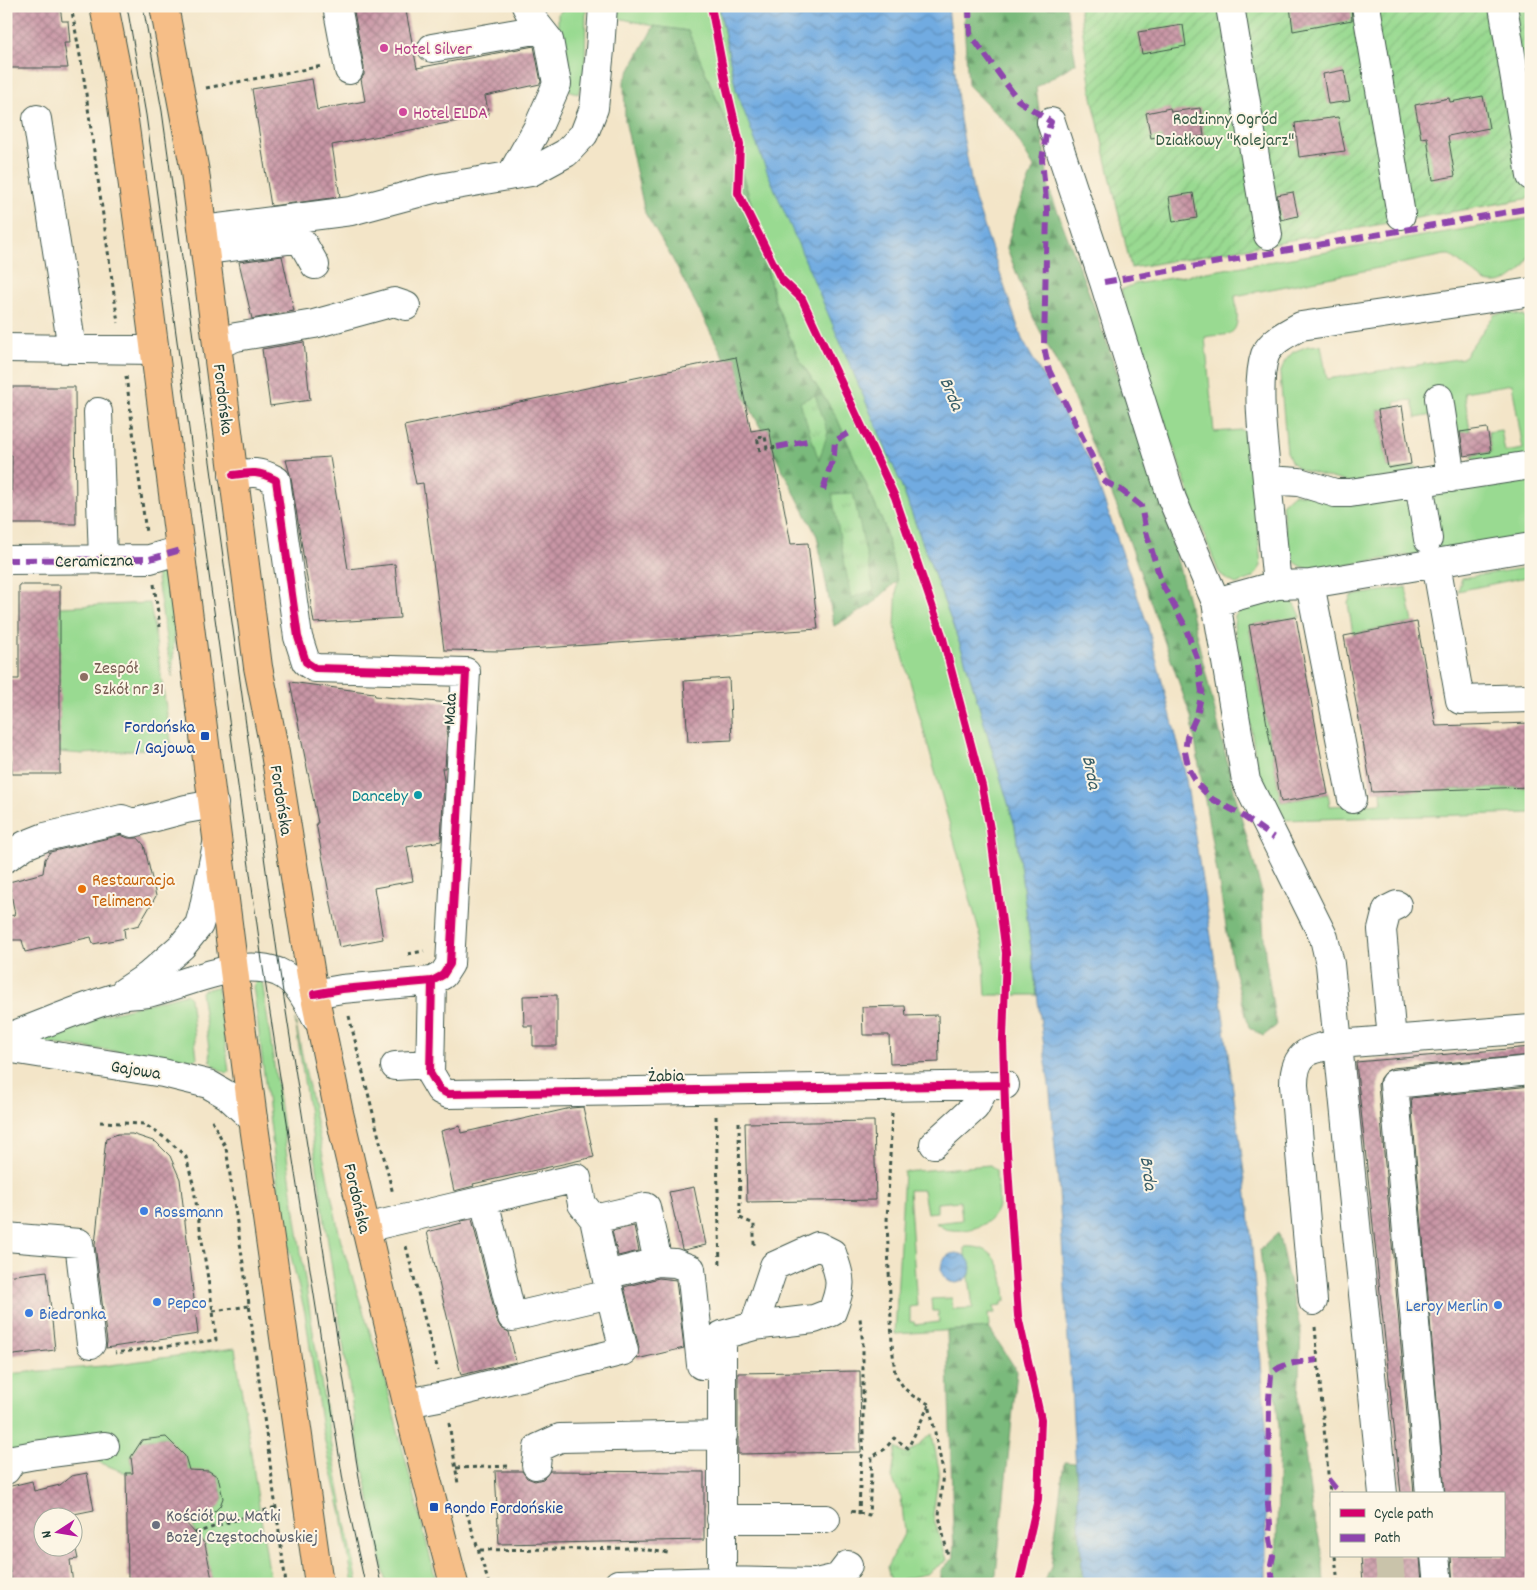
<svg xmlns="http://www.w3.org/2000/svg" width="1537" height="1590" font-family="Dekko,sans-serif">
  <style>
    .grass { fill: #99da91; stroke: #5c8c62 }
    .forest { fill: url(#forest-firs); stroke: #4c7c58 }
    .park { fill: url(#park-tufts); stroke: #5c8c62 }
    .garden { fill: url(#garden-furrows); stroke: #5c8c62 }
    .water { fill: url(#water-waves); stroke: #48748a }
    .building { fill: url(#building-cross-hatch) }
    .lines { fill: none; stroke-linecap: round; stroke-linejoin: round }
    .minor-tunnel { stroke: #c9c3aa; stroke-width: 28; stroke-dasharray: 28 14; stroke-linecap: butt }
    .minor-casing { stroke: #3f564a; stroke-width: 30 }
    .major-casing { stroke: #3f564a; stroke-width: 30 }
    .path { stroke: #3f564a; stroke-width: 3; stroke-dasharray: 4 4; stroke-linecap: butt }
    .minor { stroke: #fff; stroke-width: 28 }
    .major { stroke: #f6be87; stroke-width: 28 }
    .tram { stroke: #1f3d34; stroke-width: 1 }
    .quiet { stroke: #8e44ad; stroke-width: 6; stroke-dasharray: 12 6; stroke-linecap: butt }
    .cycleway-casing { stroke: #fcf5e5; stroke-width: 11 }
    .cycleway { stroke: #d6006c; stroke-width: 8 }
    .hotel-dot { fill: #d1479c; stroke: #fcf5e5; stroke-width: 2 }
    .education-dot { fill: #8d6e63; stroke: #fcf5e5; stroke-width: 2 }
    .transit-dot { fill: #1a4fb4; stroke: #fcf5e5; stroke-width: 2 }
    .culture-dot { fill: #0f9aa8; stroke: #fcf5e5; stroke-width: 2 }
    .food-dot { fill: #e8710a; stroke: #fcf5e5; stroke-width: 2 }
    .shop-dot { fill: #3f7fe0; stroke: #fcf5e5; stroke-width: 2 }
    .worship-dot { fill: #6b7280; stroke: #fcf5e5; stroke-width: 2 }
    .labels { text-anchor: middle; stroke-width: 4; stroke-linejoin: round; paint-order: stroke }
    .hotel-label { font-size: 18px; fill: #b23c85; stroke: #fcf5e5; text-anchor: start }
    .park-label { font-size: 18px; fill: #375c47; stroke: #fcf5e5 }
    .street-label { font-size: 18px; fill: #1f3d34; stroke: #fcf5e5 }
    .education-label { font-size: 18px; fill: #785e54; stroke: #fcf5e5; text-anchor: start }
    .transit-label { font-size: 18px; fill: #164399; stroke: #fcf5e5; text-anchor: end }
    .culture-label { font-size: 18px; fill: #0d838f; stroke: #fcf5e5; text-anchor: end }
    .food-label { font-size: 18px; fill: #c56008; stroke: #fcf5e5; text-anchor: start }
    .shop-label { font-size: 18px; fill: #366cbe; stroke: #fcf5e5; text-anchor: start }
    .worship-label { font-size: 18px; fill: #5b616d; stroke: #fcf5e5; text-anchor: start }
    .water-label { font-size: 19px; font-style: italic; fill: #385e68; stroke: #fcf5e5 }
  </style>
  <defs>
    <pattern id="forest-firs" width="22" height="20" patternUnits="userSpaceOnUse" patternTransform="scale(1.25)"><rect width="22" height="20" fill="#7aba7b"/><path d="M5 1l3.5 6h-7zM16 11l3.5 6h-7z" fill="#639866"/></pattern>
    <pattern id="park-tufts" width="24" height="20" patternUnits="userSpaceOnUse" patternTransform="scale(1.25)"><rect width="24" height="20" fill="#99da91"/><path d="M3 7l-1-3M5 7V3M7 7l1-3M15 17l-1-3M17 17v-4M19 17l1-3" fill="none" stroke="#83bc7e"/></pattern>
    <pattern id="garden-furrows" width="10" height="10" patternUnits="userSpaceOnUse" patternTransform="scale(1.25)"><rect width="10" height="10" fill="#99da91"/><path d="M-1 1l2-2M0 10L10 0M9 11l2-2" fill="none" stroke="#83bc7e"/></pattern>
    <pattern id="water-waves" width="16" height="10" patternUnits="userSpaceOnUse" patternTransform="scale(1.25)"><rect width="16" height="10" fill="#71abe1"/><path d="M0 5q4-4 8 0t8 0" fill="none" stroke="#5c8cb7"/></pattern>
    <pattern id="building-cross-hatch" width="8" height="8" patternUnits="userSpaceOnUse" patternTransform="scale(1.25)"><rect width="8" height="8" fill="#c996a6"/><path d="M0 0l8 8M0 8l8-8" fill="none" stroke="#a37c88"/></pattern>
  </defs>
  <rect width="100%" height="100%" fill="#fcf5e5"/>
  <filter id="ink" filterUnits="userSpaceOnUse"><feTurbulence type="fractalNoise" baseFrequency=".02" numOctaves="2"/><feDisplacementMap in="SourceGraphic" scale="10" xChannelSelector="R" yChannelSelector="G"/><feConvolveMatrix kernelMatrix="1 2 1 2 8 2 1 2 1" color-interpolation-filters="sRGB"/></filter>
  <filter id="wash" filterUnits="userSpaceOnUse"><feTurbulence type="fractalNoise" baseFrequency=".0096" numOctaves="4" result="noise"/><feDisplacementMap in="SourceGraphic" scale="20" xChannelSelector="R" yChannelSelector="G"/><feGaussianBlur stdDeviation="1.12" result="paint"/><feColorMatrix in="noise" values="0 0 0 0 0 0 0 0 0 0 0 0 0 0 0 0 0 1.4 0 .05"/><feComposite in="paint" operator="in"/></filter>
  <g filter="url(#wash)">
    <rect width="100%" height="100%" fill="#f3e5c8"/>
    <path class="grass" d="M567,6h19l-1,65 -7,23 -9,-4 -11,-53v-23z
      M614,6h105l17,84 165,394 62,169 52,173 22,169h-51l-3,-50 -88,-318 2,-46 -61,-165 -37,-57 -25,-60 -16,-72 -31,-103 -39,-93 -34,-5 -40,-9z
      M1531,218c0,11 2,25 -1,36 -5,19 -27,35 -46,27l-34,-26h-5l-210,41c1,11 7,32 -6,38 -7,2 -16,1 -24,3l9,95 27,-2 6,2 3,7 11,127 -8,12 -17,6 -12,-6 -6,-7 -26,-69 -32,-95 -12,-21 -27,-96 14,-6z
      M1509,313l15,3 7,4v138l-54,3 -6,-4 1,-2 19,-3 -3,-20 13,-2 4,22 18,-3 -11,-65 -48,8 6,39 -13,1 -24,-17 -17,3 -4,-18 -17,2 1,5 -18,3 10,58h3l1,3 24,-5 1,7 -64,11 -54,-15 -7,-6 -5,-11 -7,-77 2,-7 3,-7 8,-9 15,-6 13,-1 6,34 136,-21 32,-44z
      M1531,475v61l-216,34c-12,-1 -20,-6 -27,-16l-6,-50 11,-10 140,3 2,-5z
      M155,566l13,3 7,56 -3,52z
      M1531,567v9l-73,15 4,-13z
      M1406,587l7,36 -60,11 -5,-31 3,-7z
      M1283,600c10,1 15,7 18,17l-52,9 32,176 47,-8 2,12 52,-3 -1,-11 150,-5v26l-250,7 -18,-31 -4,-10 -25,-154 1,-9 6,-7z
      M150,603l22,144 -89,7 -24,-2 1,-145z
      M262,980c29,202 55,404 96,604h-5l-11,-69 -20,-86 -17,-116 -23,-93 -28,-227 -1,-6 2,-5z
      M217,987l1,2 11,83 -3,1 -11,-6 -4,-5 -10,-70 3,-2z
      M186,994l4,4 7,60 -2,2 -180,-20 1,-3z
      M295,1020l46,222 44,137 52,205h-51l-29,-147z
      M990,1165l6,5c0,11 4,25 2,36 -6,22 -33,27 -53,23l-9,-6 26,-3 -2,-19 -23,2v9l-10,1 -4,-23h-14l8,116 -7,1v15h4l1,3 24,-3 -1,-11h-6l-1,-12 21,-1 1,11 20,-1 -4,-31c3,-5 1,-17 -4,-21v-9c35,-3 39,28 41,54l-4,1v3l-8,1 1,7h-7l1,15 -94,6 9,-162z
      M235,1348l36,236h-58l-18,-51 -3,-12 31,-23 -5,-21 -9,-6 -20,1 -23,-35 -24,3 -6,9 1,5 -6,2 2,17h-7l-30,-12 -90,13v-100l97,-8z"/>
    <path class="forest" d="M963,6h103l10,57 -40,24 13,102 45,117 63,180 32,118 46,190 26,95 4,65 11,72 -13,10 -14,-9 -17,-65 -41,-245 -72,-205 -50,-125 -36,-70 -26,-69 7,-29 20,-52 -24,-40 -42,-42z
      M654,26l34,5 39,93 31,103 16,72 25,60 37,57 48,109 13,56 -26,24 -37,21 -17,-90 -144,-276 -28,-47 -20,-93 -1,-39z
      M1278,1233l23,98 -3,71 15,111 9,38 2,33h-48l3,-156 -19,-178z
      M989,1328l28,43 -22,213h-54v-14l13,-13 -7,-226z
      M1064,1462l12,1 7,121h-39l7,-17z"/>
    <path class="park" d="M815,395l13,37 -9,29 -19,-59z
      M853,493l21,97 -23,8 -19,-104z
      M932,1434l7,36 -6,46 14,44 -21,14 -35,8 -4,-15 18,-35 -4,-34 -9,-20 4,-30 11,6z"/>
    <path class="garden" d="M1079,6h452v192l-400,70 -39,-171z"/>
    <path class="water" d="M719,6h229l12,113 14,77 48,143 68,122 57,162 37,144 37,232 28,211 17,214v160h-183l-24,-392 -9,-99 -35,-267 -52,-173 -62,-169 -135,-315 -30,-79z
      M941 1268a15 15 0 1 1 30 0a15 15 0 1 1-30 0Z"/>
    <g id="blocks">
      <path class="building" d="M11,6h49l2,15h6l2,22h-6l4,25h-62v-55h6z
        M353,6h52l12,62 117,-22 7,36 -1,2 -55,12 4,19 -157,30 8,52 -69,9 -19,-117 60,-10 5,31 48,-9 -4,-22 3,-4v-8z
        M1290,6h61l1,14 -59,11z
        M1183,25l3,21 -44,8 -4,-22z
        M1344,70l6,31 -22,3 -5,-30z
        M1483,96l6,32 -41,8 7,40 -22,4 -6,-43 -6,1 -6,-33 34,-7 1,4z
        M1170,108l1,4 29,-4 4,28 -41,7 -1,-7 -11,2 -5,-25z
        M1338,117l7,34 -46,6 -4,-34z
        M1293,192l5,24 -17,4 -4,-25z
        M1193,193l4,25 -24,4 -4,-25z
        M282,256l12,55 -42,8 -13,-57z
        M304,342l6,58 -40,6 -8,-57z
        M736,357l15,74 18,-3 22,116 17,-1 10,86 -317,22 -57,-1 -21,-167 -7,1 -12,-58z
        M6,387h69l1,137h-65l1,-69h-6z
        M1402,406l9,58 -23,4 -10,-58z
        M1487,428l4,24 -27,4 -4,-24z
        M330,457l18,112 47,-5 5,54 -86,5 -23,-145 -5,-18z
        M19,585h41v189h-48l-1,-17h-5v-78h13z
        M1296,617l32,177 -47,8 -32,-177z
        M1417,622l19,104 95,-3v64l-159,5 -28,-156z
        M729,678l3,62 -44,2 -4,-61z
        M290,682l84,11 1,3 74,7 -4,65h-3l2,12 -3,61 -34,6 6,34 -39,7 9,51 -44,8 -23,-124h2z
        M121,835l7,3h10l6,7 12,51 -17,29 -15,4 1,9 -32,6 -2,-7 -66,15 -3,-12h-16v-24l9,-1 -6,-33 34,-9 2,-14 5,-7z
        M557,995v51h-24v-20h-9l-1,-30z
        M905,1006l1,10 32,-1 1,47 -49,2 -1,-29h-26l-1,-28z
        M1531,1047v8l-139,13 -7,4 -5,6 -2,7 36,409h-13l-45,-432z
        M1531,1086v498h-78l-2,-28h52v-62h-58l-34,-396z
        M583,1107l11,50 -121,27 1,2 -20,5 -13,-60 19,-5 1,7 110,-25z
        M874,1121l2,79 -129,2 -2,-79z
        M118,1134h14l24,8 14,14 10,23 18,155 -92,14 1,-6 -12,-97 11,-107z
        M694,1187l12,58 -22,5 -2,-1 -13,-57z
        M472,1219l25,102 4,7 8,4 7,30 -55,13 -34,-143 35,-9 -1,-2z
        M634,1226l5,25 -21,5 -6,-25z
        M47,1271l8,79 -49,6v-80z
        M659,1278l17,2 8,68 -47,11 2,-12 -15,-60z
        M860,1371l1,81 -123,2v-81z
        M166,1437l19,19 4,14 20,1 9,6 5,21 -3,8 -13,13 -22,3 20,22 8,40h-81l-1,-6h-3l-2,-105h7l-2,-16 11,-17z
        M495,1471h27l5,7 8,3 8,-2 7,-8 154,1v68l-205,4z
        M87,1473l7,37 -25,5v3h-27v30h30v-16l6,27 -8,1 3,24h-61l-6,-36 1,-61 25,-6 2,10 26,-6 11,-9z
        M1361,1556h59l2,28h-59z"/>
    </g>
  </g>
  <g filter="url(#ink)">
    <use href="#blocks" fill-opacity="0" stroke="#3f564a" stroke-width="1"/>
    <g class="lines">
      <path class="minor-tunnel" d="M1389,1556l2,28"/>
      <g class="minor-casing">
        <path id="minor" d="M337,6l12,64
          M1230,6l38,229
          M1366,6l35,209
          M1503,6l28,170
          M432,48l108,-19
          M37,119l35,230
          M1051,122l53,160 68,217 44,103
          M511,175l27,-48 19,-43 -8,-44 -15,-19 -8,-15
          M203,230l148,-19 82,-22 98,-17 35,-19 18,-19 10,-26 6,-58 3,-44
          M205,250l90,-11 7,3 13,23
          M1531,292l-230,34c-13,7 -30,15 -36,29 -10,29 -1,93 2,125l32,2 36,11h15l181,-28
          M217,344l19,-7 78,-13 80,-22 12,4
          M6,348l149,2
          M1439,398l12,80
          M98,412l5,148
          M233,475c19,-3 26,-4 43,5l22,157 8,25 9,6 151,4 -16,292 -7,11 -11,6 -90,8 -28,5
          M1267,480l10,105 33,-1 221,-37
          M1419,482l9,57
          M6,560l144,-1 31,-9
          M1436,563l24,137 71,-2
          M1310,584l42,215
          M1277,585l-61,17 30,179 78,157 6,26 53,530
          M6,858l19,-13 20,-8 77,-18 11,4 53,-14 28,-5
          M432,981l-2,92 10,17 8,4 557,-9
          M124,992l24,-16 34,-30 17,-21 4,-14 14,-67
          M6,1038c36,-13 71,-29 108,-40 11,-4 23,-3 34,-5 39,-9 90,-36 130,-21 19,8 29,29 38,46
          M1392,1040l-10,-110 5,-20 10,-5
          M6,1048l157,25 45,11 19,11 26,24
          M395,1066l35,-2
          M934,1144l41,-37 11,-22
          M594,1219l52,-12 12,55 -52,13
          M365,1228l119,-28
          M6,1237l73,6 12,101
          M658,1262l17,1 16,6 10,96
          M1313,1301l-19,-216c0,-33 15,-36 44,-41l193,-15
          M407,1403l37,-7 180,-45 -14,-57 -98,23 -28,-117 93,-22 5,26 12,15 16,75
          M536,1465l2,-17 22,-10 163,-3
          M6,1470l7,-11 22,-4 70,-9
          M1430,1494l-36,-410 137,-14
          M721,1519h105
          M1435,1556l3,28
          M722,1581v-246l32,-9 60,-7 18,-7c11,-28 9,-32 0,-59l-14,-7 -44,20 -20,60
          M618,1584l104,-3 94,2 22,-5 10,-13"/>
      </g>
      <g class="major-casing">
        <path id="major" d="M104,6l14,71 24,174 111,868 66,465
          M164,6l31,166 63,495 17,86 38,235 26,125 68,290 47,181"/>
      </g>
      <path class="path" d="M71,6l12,66 35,251
        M206,88l116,-22
        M126,376l20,157
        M760,451l-3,-14 8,-1 2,13 10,-2
        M154,584l6,43
        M408,954l16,-3
        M349,1016l44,178
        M892,1113l-5,108 5,123 3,30 9,14 9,8 16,8 14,67 -4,45 9,40
        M716,1116l4,151
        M212,1120l14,28 22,149 38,287
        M100,1122l44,2 24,16 18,17 7,26 20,128 3,29 -101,13
        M739,1122l1,96 14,6v23
        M406,1246l32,125
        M213,1311l36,-5
        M1315,1327l16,180
        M449,1423l9,61
        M456,1468l55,-2
        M464,1504l25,80
        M851,1511l18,4 3,-58 13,-8 9,-11 14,10 21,-43
        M859,1514l2,-55 2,-6v-108l-3,-27
        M195,1533l81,-26
        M480,1550l155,-2 33,5
        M1335,1556l3,28"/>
      <use href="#minor" class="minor"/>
      <use href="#major" class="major"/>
      <path class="tram" d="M127,6l19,109 117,853 81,519 21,97
        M143,6l19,105 118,862 81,517 20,94"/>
      <path class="quiet" d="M969,6l1,28 48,66 33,22 -5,13 -4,25 5,50 -3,137 5,23 55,111 17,9 20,16 5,26 16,52 22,40 13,34 5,34 -5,23 -10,22 -2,15 4,18 8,14 15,15 28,15 34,24
        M1104,282l427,-74
        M777,447l30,-6
        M823,490l11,-36 1,-13 15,-9
        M6,560l144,-1 31,-9
        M1328,1479l12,15
        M1273,1584l-2,-19 2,-9 -4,-23 1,-9 -2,-20 1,-105 2,-24c8,-13 33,-13 46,-15"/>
      <g class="cycleway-casing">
        <path id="cycleway" d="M711,6l15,79 14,59 -2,49 43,86 21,20 93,198 47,138 40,151 8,43 16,124 -3,86 3,98 12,179 23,103 -3,80 -19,85
          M233,475c19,-3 26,-4 43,5l22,157 8,25 9,6 151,4 -16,292 -7,11 -11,6 -90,8 -28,5
          M432,981l-2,92 10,17 8,4 557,-9"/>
      </g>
      <use href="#cycleway" class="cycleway"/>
    </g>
  </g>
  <g class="hotel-dot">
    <circle cx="384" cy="48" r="5"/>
    <circle cx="403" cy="112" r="5"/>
  </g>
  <circle class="education-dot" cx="84" cy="677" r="5"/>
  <g class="transit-dot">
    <rect x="200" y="731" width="10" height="10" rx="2.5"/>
    <rect x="429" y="1502" width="10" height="10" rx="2.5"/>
  </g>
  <circle class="culture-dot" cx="418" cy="795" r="5"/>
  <circle class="food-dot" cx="82" cy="889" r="5"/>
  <g class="shop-dot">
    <circle cx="144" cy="1211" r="5"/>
    <circle cx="157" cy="1302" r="5"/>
    <circle cx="1498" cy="1305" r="5"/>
    <circle cx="29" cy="1313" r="5"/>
  </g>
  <circle class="worship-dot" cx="156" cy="1525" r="5"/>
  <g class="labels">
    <g class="hotel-label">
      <text x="394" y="54">Hotel Silver</text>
      <text x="413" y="118">Hotel ELDA</text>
    </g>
    <g class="park-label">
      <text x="1225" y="124">Rodzinny Ogród<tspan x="1225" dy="21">Działkowy "Kolejarz"</tspan></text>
    </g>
    <g class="street-label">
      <text transform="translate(224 399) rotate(83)" y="6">Fordońska</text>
      <text transform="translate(94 560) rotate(-1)" y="6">Ceramiczna</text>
      <text transform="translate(449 709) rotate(-87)" y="6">Mała</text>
      <text transform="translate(282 800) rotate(81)" y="6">Fordońska</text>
      <text transform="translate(136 1069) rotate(9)" y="6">Gajowa</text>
      <text transform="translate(666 1075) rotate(-1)" y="6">Żabia</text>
      <text transform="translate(358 1198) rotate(77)" y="6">Fordońska</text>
    </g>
    <g class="education-label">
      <text x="94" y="673">Zespół<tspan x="94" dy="21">Szkół nr 31</tspan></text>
    </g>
    <g class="transit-label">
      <text x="195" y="732">Fordońska<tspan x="195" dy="21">/ Gajowa</tspan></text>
      <text x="444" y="1513" text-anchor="start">Rondo Fordońskie</text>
    </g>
    <g class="culture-label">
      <text x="408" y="801">Danceby</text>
    </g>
    <g class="food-label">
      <text x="92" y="885">Restauracja<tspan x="92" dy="21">Telimena</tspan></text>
    </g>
    <g class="shop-label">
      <text x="154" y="1217">Rossmann</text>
      <text x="167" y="1308">Pepco</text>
      <text x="1488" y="1311" text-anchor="end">Leroy Merlin</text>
      <text x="39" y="1319">Biedronka</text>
    </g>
    <g class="worship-label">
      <text x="166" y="1521">Kościół pw. Matki<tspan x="166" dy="21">Bożej Częstochowskiej</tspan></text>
    </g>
    <g class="water-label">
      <text transform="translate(953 393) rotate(67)" y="7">Brda</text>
      <text transform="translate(1093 772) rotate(78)" y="7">Brda</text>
      <text transform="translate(1150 1173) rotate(82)" y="7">Brda</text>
    </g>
  </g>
  <rect width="1537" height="1590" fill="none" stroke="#fcf5e5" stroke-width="25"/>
  <rect x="1330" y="1492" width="175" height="65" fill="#fcf5e5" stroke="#a4ab9e"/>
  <rect x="1340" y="1509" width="25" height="8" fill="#d6006c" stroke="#a4ab9e"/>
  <text x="1374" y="1518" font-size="15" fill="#1f3d34">Cycle path</text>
  <rect x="1340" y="1534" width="25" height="8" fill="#8e44ad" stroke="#a4ab9e"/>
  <text x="1374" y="1542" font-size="15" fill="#1f3d34">Path</text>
  <g transform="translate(58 1532) rotate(258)"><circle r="24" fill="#fcf5e5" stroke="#a4ab9e"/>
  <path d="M0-4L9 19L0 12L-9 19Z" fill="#b5179e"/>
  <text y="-8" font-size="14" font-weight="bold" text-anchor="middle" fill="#1f3d34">N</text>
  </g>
</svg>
